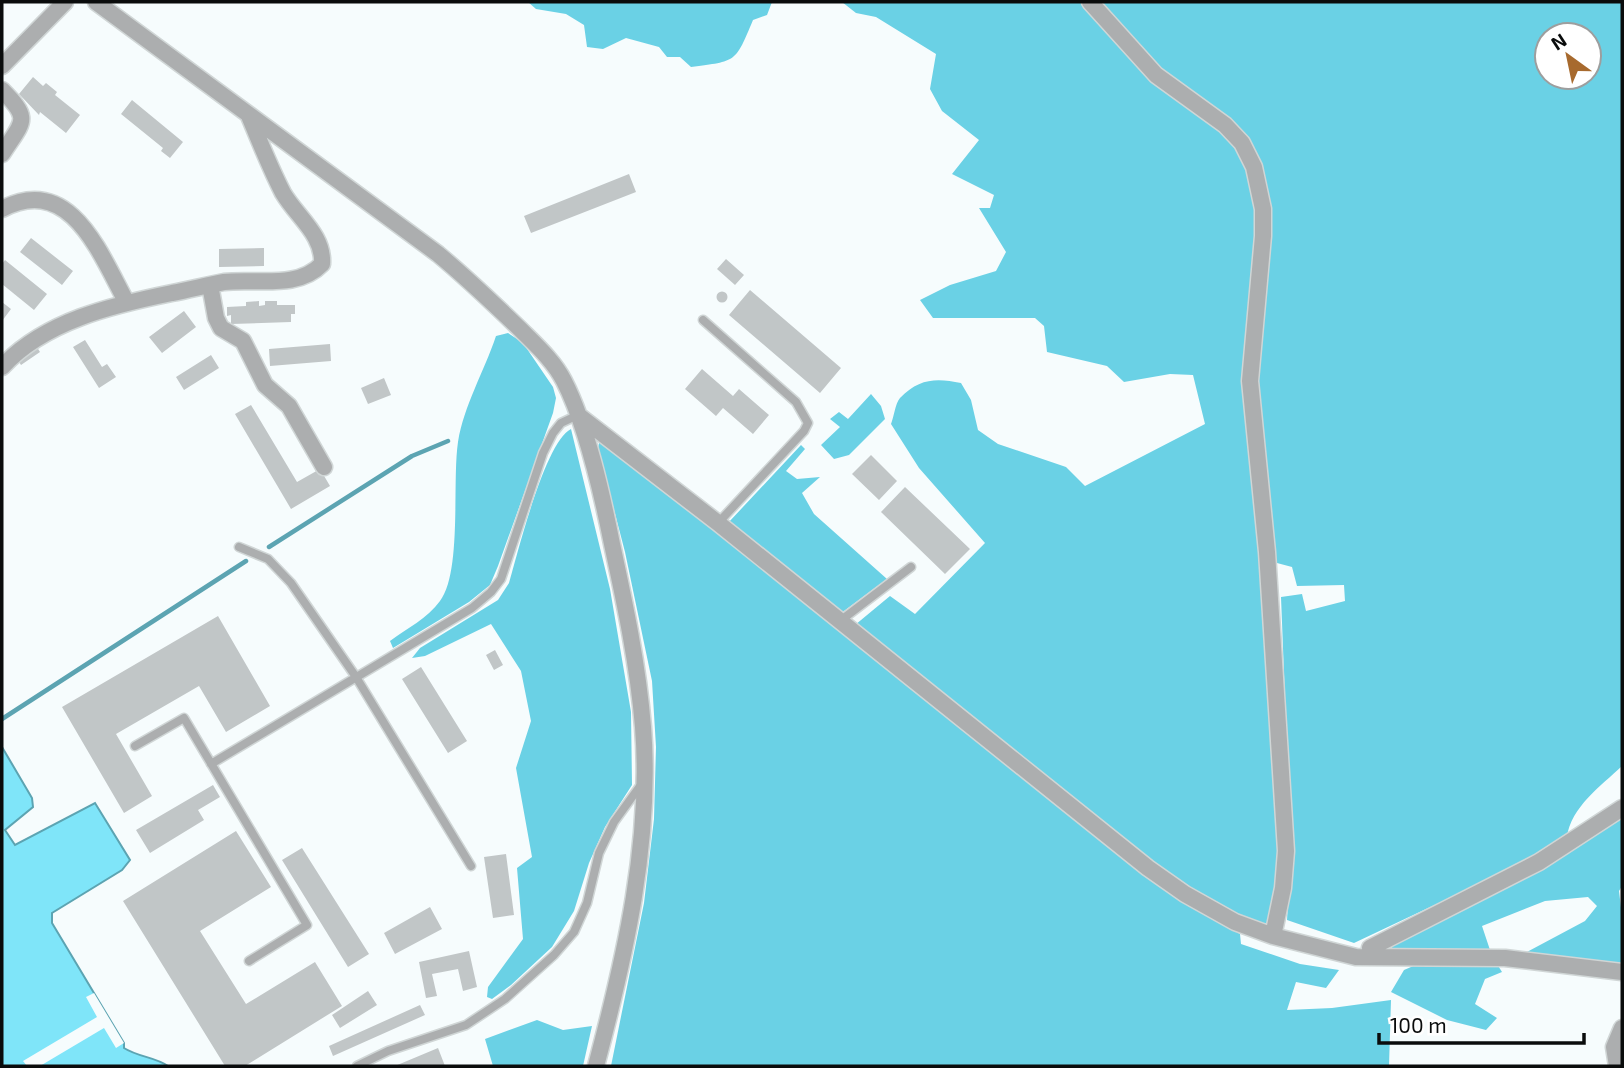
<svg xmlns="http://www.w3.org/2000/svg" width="1624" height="1068" font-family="'Exo 2',sans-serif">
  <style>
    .forest { fill: #6ad1e5; fill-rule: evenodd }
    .water { fill: #7fe5f9; stroke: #5ca4b2; stroke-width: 2 }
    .pier { fill: #f6fcfd }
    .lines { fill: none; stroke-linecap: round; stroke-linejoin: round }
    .stream { stroke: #5ca4b2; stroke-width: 4.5 }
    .building { fill: #c1c6c7 }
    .lane-casing { stroke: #d0d6d6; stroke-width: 11 }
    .street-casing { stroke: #d0d6d6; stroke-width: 19 }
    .lane { stroke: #acaeaf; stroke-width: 8 }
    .street { stroke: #acaeaf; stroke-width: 16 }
  </style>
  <rect width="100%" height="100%" fill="#f6fcfd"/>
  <path class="forest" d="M528,2h244l-5,13 -14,5c-18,43 -16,41 -62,47l-11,-10h-13l-8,-10 -33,-9 -23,11 -16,-2 -3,-22 -18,-11 -30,-5z
    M842,2h242l155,145 10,23 7,39 1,29 -15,135 17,174 22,306 -4,56 -8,13 -11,4 -33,-14 -76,-49 -294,-238 35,-29 25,18 70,-71 -66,-75 -28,-44c3,-7 4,-20 9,-26 19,-20 37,-20 61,-15l10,17 7,30 20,14 68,23 19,19 120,-62 -12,-49 -23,-1 -46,8 -17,-16 -60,-14 -3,-26 -9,-8h-102l-13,-18 30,-15 46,-14 10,-19 -27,-44h11l4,-13 -42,-21 27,-34 -37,-29 -12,-22 6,-35 -60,-37 -20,-4z
    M1097,2h525v764c-21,20 -51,41 -55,71l-35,22 -178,84 -67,-23 4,-67 -10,-256 21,-3 4,17 39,-10 -1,-16 -47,1 -5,-19 -15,-4 -5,-13 -17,-172 3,-211 -99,-95zM1547,35h42v42h-42z
    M508,333l15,10 30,44 3,11 -3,15 -55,153 -8,19 -21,17 -76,46 -3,-7c16,-12 38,-23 50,-40 22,-29 12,-119 18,-159 6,-37 26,-70 38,-106z
    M871,394l10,12 4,13 -36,36 -15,4 -13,-14 19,-18 -10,-8 9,-7 9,7z
    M571,429l39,160 21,123 1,73 -27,42 -16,36 -15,48 -22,36 -41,38 -19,14 -5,-2 1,-10 35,-48 -6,-71 15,-11 -16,-89 15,-47 -10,-50 -30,-47 -66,32 -13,2 8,-10 78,-48 11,-17c9,-31 36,-141 62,-154z
    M603,441l564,448 73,45 1,10 59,20 39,6 -13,18 -30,-6 -9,28 45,-2 59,-8 -2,66h-778l33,-163 10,-84 2,-72 -4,-66 -27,-129 -27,-104 1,-5z
    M801,445l4,4 -19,22 11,8 23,-2 -18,16 12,21 73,65 -47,35 -112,-91z
    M1622,817v69l-3,5 3,25v49l-97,-12 60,-32 12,-15 -9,-9 -43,4 -63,25 8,24 -98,1v-8z
    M1418,964h79l5,8 -17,7 -10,25 22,14 -11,12 -39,-10 -56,-28 13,-22z
    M537,1020l26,10 29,-4 -9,40h-90l-8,-27z"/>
  <path class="water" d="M2,747l30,51 1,9 -28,23 10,15 80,-42 35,57 -8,10 -70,43v10l72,120v5c14,9 31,9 44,18h-166z"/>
  <path class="pier" d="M94,993l30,50 -8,5 -12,-20 -64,38h-13l-4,-5 74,-44 -11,-20z"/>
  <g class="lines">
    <path class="stream" d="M269,547l143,-91 36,-15
      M2,719l244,-158"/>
  </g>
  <path class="building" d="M33,77l10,9 3,-3 11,9 -2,3 25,20 -14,18 -26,-21 -1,3 -20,-21z
    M132,100l51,42 -13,16 -9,-7 2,-3 -42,-34z
    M629,174l7,18 -105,41 -7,-17z
    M31,238l42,33 -11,14 -42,-33z
    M264,248v18l-45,1v-18z
    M726,259l18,16 -9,10 -18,-16z
    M5,260l42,34 -13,16 -32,-26v-20z
    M750,290l91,78 -21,25 -91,-78z
    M716.5 297a5.5 5.5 0 1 1 11 0a5.5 5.5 0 1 1-11 0Z
    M259,301v5l6,-1v-4h12v4h18v9h-4v8l-60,2v-9l-4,1v-9l19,-1v-4z
    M2,302l9,7 -9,12z
    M184,311l12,16 -34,26 -13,-16z
    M85,340l17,27 5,-3 9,13 -17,11 -26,-41z
    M35,344l5,8 -19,13 -5,-8z
    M330,344l1,17 -61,5 -1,-17z
    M211,355l8,13 -35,22 -8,-13z
    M702,369l31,27 6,-7 30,26 -16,19 -30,-26 -7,8 -31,-27z
    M384,378l7,17 -23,9 -7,-16z
    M251,405l46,77 23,-13 10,17 -39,23 -56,-95z
    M871,455l26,26 -18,19 -27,-26z
    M905,487l65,62 -25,25 -64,-62z
    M218,616l52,90 -44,26 -27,-46 -83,48 36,62 -28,17 -62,-106z
    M495,650l8,15 -9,5 -8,-15z
    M421,667l46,74 -19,12 -46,-74z
    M213,785l7,12 -22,13 6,10 -54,33 -14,-23z
    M236,831l35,56 -71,44 46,73 69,-42 27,44 -97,60h-20l-102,-165z
    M302,848l67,106 -21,13 -66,-107z
    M506,854l8,61 -21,3 -9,-61z
    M430,907l12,22 -47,25 -11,-21z
    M469,951l8,36 -14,4 -5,-22 -26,5 5,22 -11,2 -7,-36z
    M368,991l9,14 -37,23 -8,-13z
    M420,1005l5,10 -92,41 -4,-10z
    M438,1048l7,18h-50z"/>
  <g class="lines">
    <g class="lane-casing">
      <path id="lane" d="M703,320l93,82 12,21 -4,8 -86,92
        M239,547l29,12 23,24 65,94 115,189
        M840,621l71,-54
        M135,746l49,-28 123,207 -58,36
        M211,764l261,-156 19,-16 10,-13 42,-126 10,-20 8,-10 17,-8
        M357,1066l31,-15 78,-26 39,-26 49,-44 20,-23 13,-29 12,-50 15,-31 29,-40"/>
    </g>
    <g class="street-casing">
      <path id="street" d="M96,2l342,252c29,24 55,49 82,75 16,16 34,32 44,52 23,45 38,113 48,163 13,60 26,121 31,183 9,113 -18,230 -47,339
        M1090,2l66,73 69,50 17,18 12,24 9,42v27l-13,145 17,171 19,299 -3,37 -10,48
        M2,66l63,-64
        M2,90c30,30 21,31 0,64
        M2,209c69,-36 98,45 125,94
        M210,285l6,33 5,10 22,13 22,44 24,21 35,61
        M2,367c42,-46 111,-62 170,-74 17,-3 35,-8 52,-11 33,-4 73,8 98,-18 2,-29 -25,-47 -39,-71 -13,-25 -23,-51 -34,-77
        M578,415l140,108 430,345 37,26 50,28 38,14 83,21 149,1 117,14
        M1370,948l169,-86 83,-54
        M1617,1066l-3,-19 8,-19"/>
    </g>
    <use href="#lane" class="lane"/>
    <use href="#street" class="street"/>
  </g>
  <rect width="1624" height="1068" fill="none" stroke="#0a0c0c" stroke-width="7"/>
  <g transform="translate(1568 56) rotate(327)"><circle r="33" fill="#ffffff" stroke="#9d9e9e" stroke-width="2"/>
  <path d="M0-5L12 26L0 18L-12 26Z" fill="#a76a2e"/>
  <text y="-10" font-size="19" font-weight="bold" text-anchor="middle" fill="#0a0c0c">N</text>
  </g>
  <path d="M1379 1033v10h205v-10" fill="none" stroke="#0a0c0c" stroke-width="3.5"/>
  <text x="1390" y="1033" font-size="21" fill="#0a0c0c" stroke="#ffffff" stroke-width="5" paint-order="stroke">100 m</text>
</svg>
